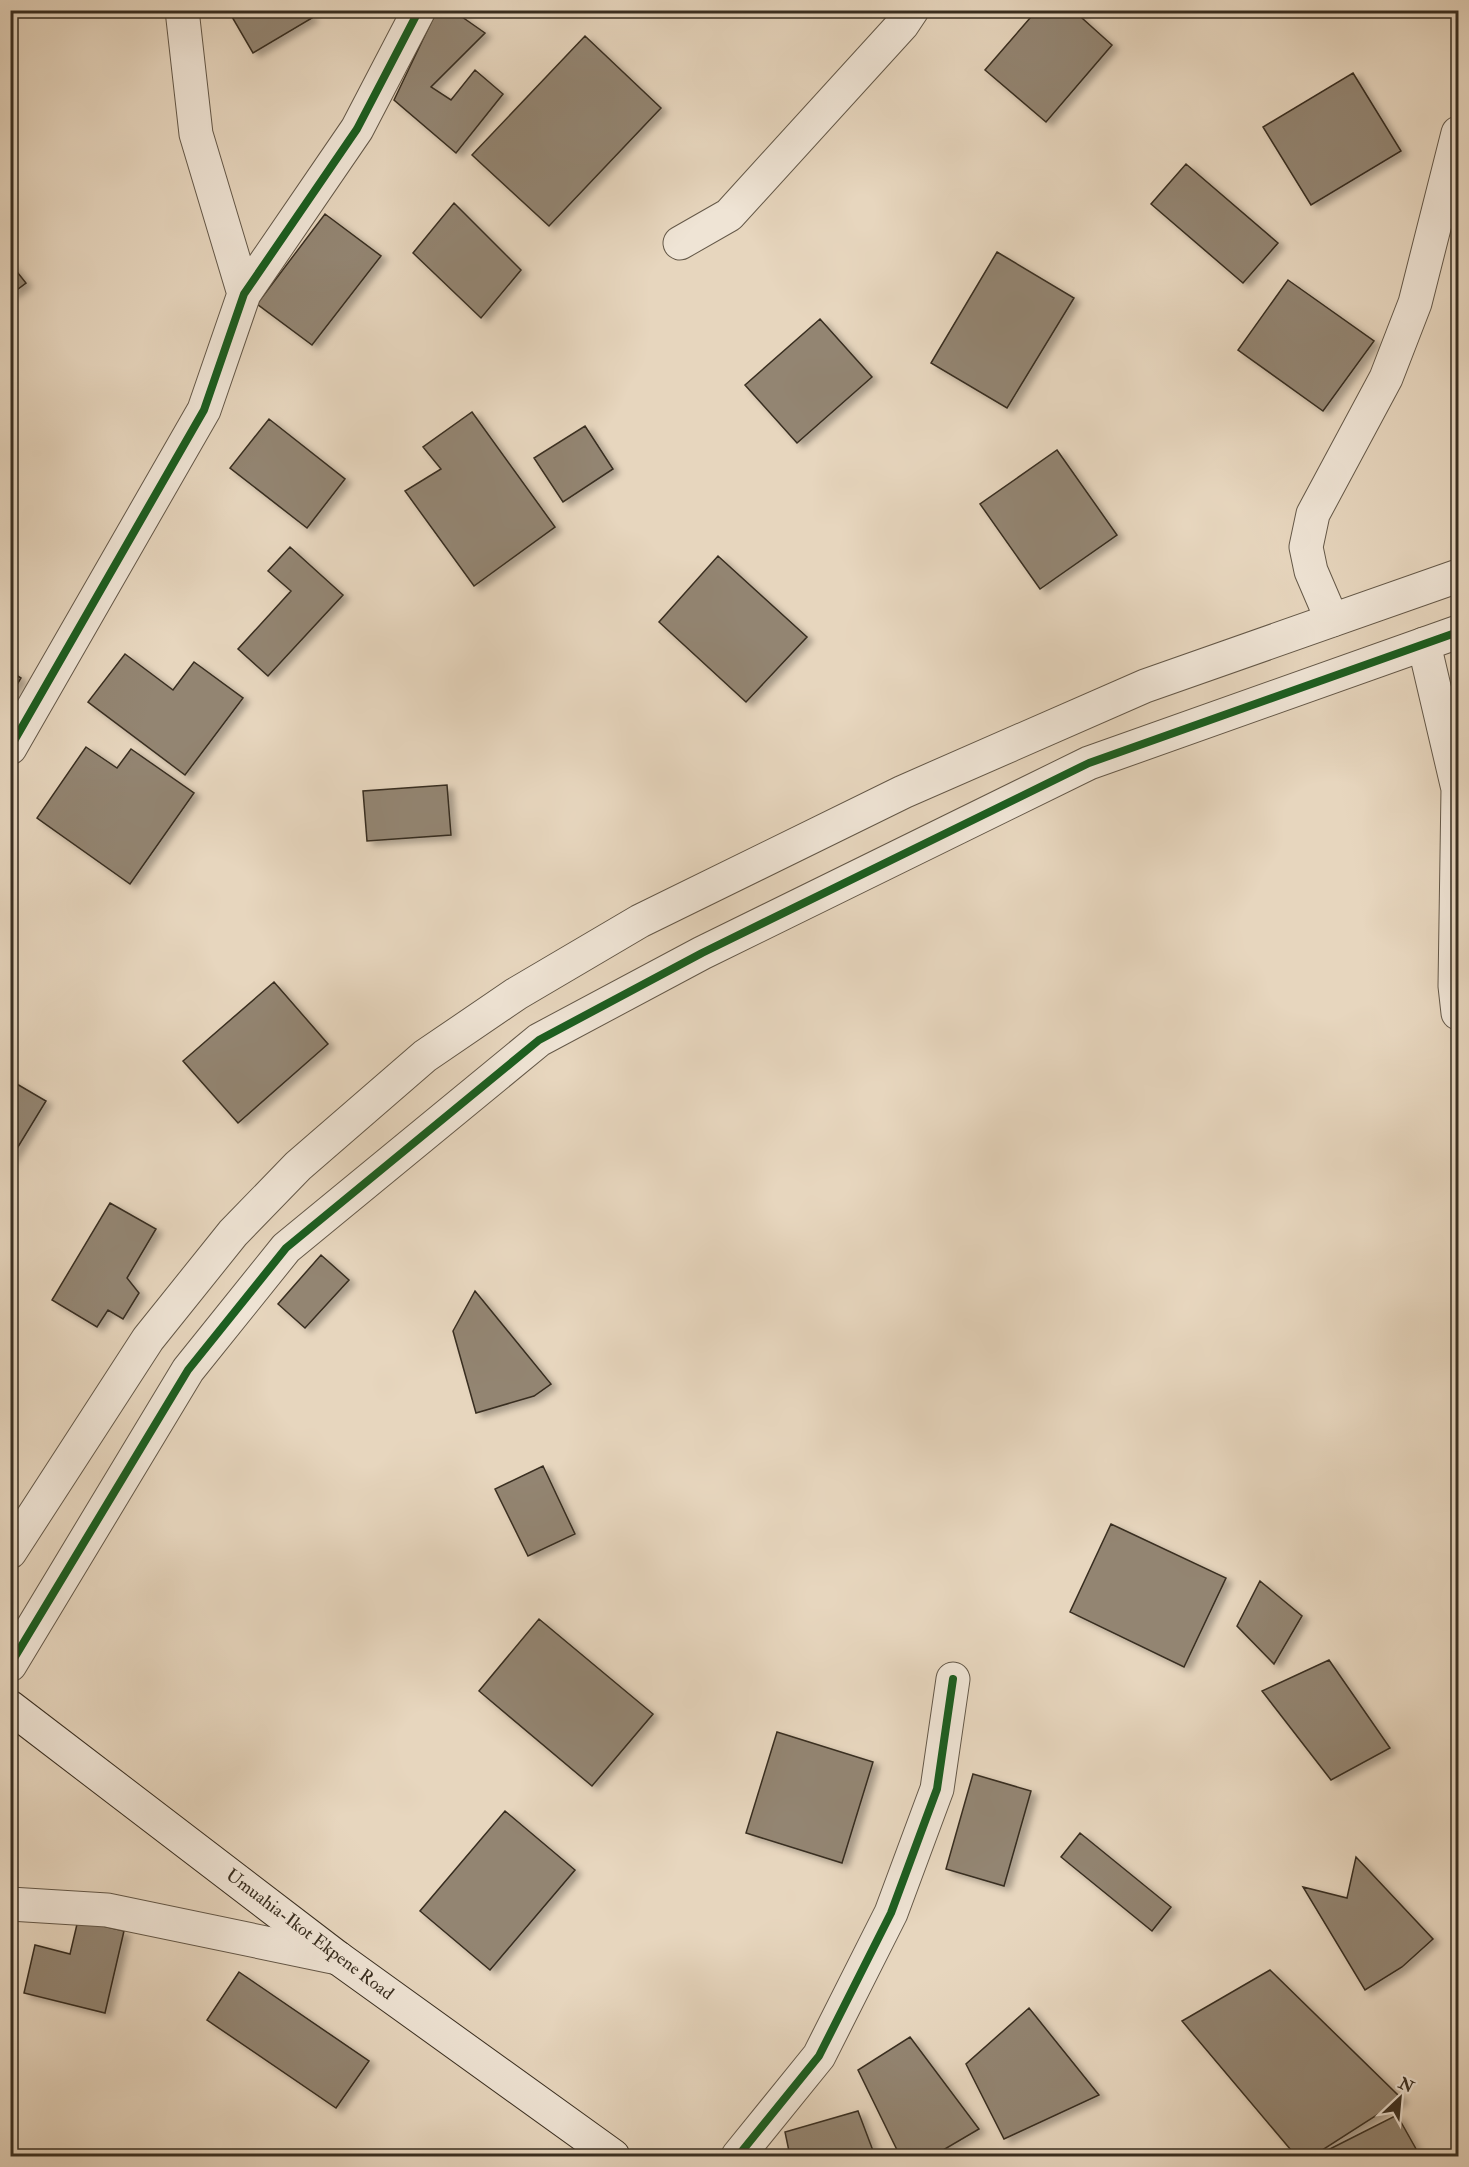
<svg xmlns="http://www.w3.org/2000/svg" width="1469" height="2167" font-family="'IM FELL Double Pica',serif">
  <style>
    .building { fill: #938572; stroke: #392e20; stroke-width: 1.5; filter: url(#shadow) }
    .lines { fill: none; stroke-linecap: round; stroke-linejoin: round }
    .minor-casing { stroke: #645848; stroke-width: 35 }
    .tertiary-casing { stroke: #645848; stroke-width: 35 }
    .secondary-casing { stroke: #392e20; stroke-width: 35 }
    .minor { stroke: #efe4d5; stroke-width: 33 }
    .tertiary { stroke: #efe4d5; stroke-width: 33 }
    .secondary { stroke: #efe4d5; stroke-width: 33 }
    .cycleway-casing { stroke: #efe4d5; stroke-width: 11 }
    .cycleway { stroke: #1b5e20; stroke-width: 8 }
    .labels { text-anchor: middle; stroke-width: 6; stroke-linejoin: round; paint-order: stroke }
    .street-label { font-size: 18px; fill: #392e20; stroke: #efe4d5 }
  </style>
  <defs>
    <filter id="shadow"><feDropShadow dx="6" dy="4" stdDeviation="3" flood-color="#0004"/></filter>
  </defs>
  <rect width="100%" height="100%" fill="#e7d6be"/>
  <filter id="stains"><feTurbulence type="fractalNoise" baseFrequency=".00333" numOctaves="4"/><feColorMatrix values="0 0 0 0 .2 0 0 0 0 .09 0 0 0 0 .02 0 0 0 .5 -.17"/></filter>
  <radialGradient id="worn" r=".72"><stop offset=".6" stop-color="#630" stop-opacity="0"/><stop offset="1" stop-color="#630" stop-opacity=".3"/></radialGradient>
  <path class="building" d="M228,10h79l5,8 -59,35z
    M437,10h15l33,23 -54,54 20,13 24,-30 28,24 -47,59 -62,-53z
    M1037,10h36l39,35 -66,77 -61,-52z
    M585,36l76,72 -112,118 -77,-71z
    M1353,73l48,78 -90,54 -48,-78z
    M1186,164l92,79 -35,40 -92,-79z
    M454,203l67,67 -40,48 -68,-65z
    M325,214l56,42 -69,89 -55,-41z
    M997,252l77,46 -67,110 -76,-45z
    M10,263l16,20 -16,12z
    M1288,280l86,61 -51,70 -85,-61z
    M820,319l52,58 -75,66 -52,-58z
    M472,412l83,115 -81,59 -69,-95 36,-22 -18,-22z
    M269,419l76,60 -38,49 -77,-60z
    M585,426l28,43 -50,33 -29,-44z
    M1057,450l60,85 -77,54 -60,-85z
    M290,547l53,48 -75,81 -30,-27 53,-58 -23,-20z
    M718,556l89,81 -61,65 -87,-80z
    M125,654l48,36 21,-28 49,36 -58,77 -97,-73z
    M10,671l11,7 -11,18z
    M86,747l31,21 14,-19 63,44 -64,91 -93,-66z
    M447,785l4,50 -84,6 -4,-50z
    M274,982l54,62 -90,79 -55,-62z
    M10,1080l36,21 -36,59z
    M110,1203l46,26 -29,49 12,15 -16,26 -15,-9 -11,17 -45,-27z
    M321,1255l28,25 -44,48 -27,-24z
    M475,1291l76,93 -17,12 -58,17 -23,-82z
    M543,1466l32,68 -47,22 -33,-67z
    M1111,1524l115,54 -42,89 -114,-55z
    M1260,1581l42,35 -28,48 -37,-38z
    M539,1619l114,95 -61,72 -113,-95z
    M1329,1660l61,88 -59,32 -69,-89z
    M777,1732l96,30 -31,101 -96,-30z
    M973,1774l58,17 -27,95 -58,-17z
    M505,1811l70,59 -85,100 -70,-59z
    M1080,1833l91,74 -19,24 -91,-74z
    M1356,1857l77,82 -31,28 -37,23 -62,-103 44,11z
    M78,1920l46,11 -19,82 -81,-20 11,-48 35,9z
    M1270,1970l132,129 -89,57h-17l-114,-135z
    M239,1972l130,89 -33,47 -129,-88z
    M1029,2008l70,87 -95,44 -38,-75z
    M910,2037l69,92 -46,27h-33l-42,-86z
    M858,2111l17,45h-85l-5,-24z
    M1397,2115l23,41h-104z"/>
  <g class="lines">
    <g class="minor-casing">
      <path id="minor" d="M182,10l14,124 48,160
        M680,243l49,-28 173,-190 10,-15
        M1332,620l-21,-49 -5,-24 7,-33 73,-136 29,-75 43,-170
        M1424,644l34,145 -3,197 3,27
        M10,748l194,-338 40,-116 113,-165 62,-119
        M10,1904l97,6 231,48
        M738,2156l81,-100 72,-143 46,-124 16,-110"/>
    </g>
    <g class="tertiary-casing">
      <path id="tertiary" d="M10,1552l138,-213 85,-106 65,-67 127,-110 91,-62 124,-73 263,-129 242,-106 313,-110
        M10,1665l178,-295 98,-122 253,-208 163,-87 387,-190 369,-131"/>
    </g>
    <g class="secondary-casing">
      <path id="secondary" d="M10,1707l328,251 275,198"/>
    </g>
    <use href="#minor" class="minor"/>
    <use href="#tertiary" class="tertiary"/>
    <use href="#secondary" class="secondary"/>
    <g class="cycleway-casing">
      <path id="cycleway" d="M10,748l194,-338 40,-116 113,-165 62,-119
        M10,1665l178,-295 98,-122 253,-208 163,-87 387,-190 369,-131
        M738,2156l81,-100 72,-143 46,-124 16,-110"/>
    </g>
    <use href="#cycleway" class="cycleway"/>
  </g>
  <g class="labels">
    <g class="street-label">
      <text transform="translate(310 1934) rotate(37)" y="6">Umuahia-Ikot Ekpene Road</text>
    </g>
  </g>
  <rect width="1469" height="2167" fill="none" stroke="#e7d6be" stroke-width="36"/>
  <rect x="12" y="12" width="1445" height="2143" fill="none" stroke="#392e20" stroke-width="3"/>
  <rect x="18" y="18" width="1433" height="2131" fill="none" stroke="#392e20" stroke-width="1.5"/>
  <g transform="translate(1400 2098) rotate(26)" stroke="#efe4d5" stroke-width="4.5" paint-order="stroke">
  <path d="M0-4.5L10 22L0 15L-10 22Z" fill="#392e20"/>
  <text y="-9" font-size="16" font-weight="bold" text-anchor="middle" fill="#392e20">N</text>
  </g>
  <rect width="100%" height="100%" filter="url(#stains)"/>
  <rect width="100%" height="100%" fill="url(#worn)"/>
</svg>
